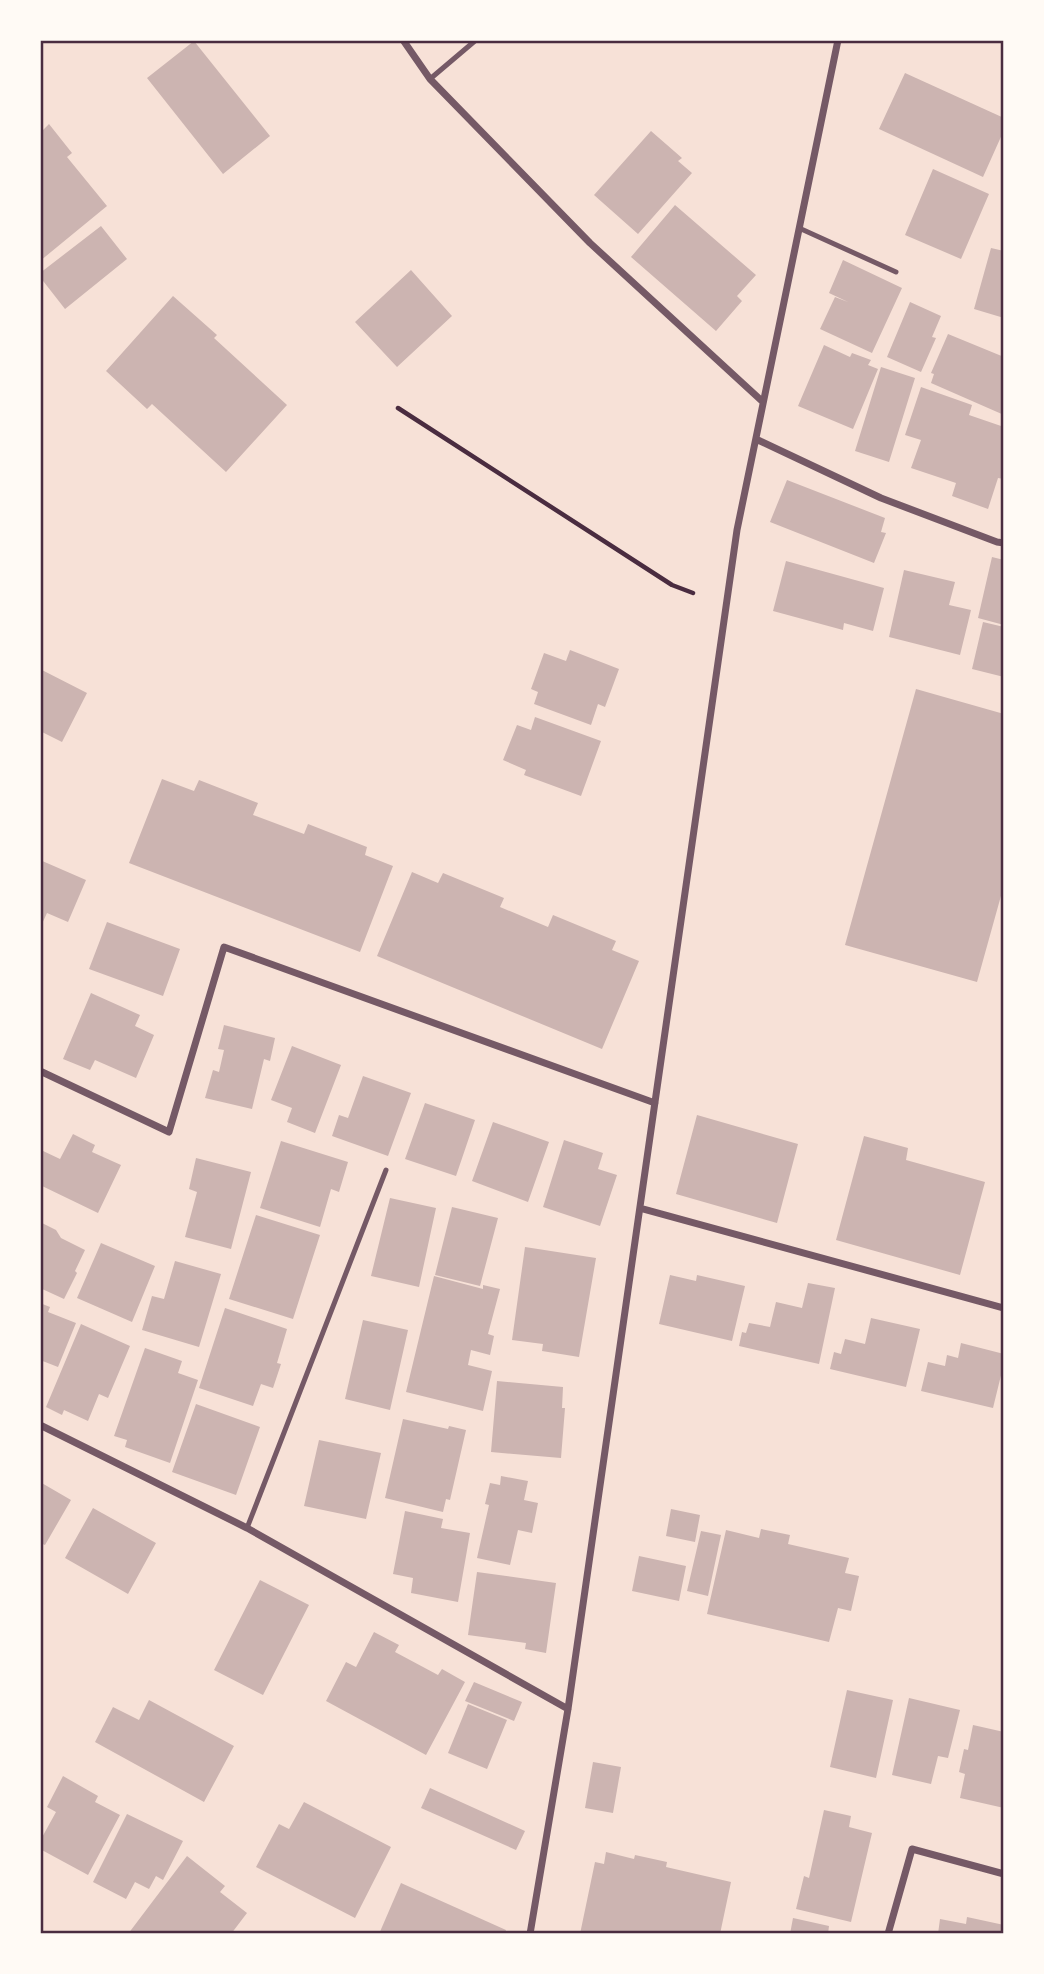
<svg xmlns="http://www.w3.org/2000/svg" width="1044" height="1974" font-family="'Nunito Sans',sans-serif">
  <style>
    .building { fill: #ccb4b1 }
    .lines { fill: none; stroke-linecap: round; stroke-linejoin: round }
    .path { stroke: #4a2c40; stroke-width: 4.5 }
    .service { stroke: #755966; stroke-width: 5 }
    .minor { stroke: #755966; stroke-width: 7 }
    .neatline { fill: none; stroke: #4a2c40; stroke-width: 2.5 }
  </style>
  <rect width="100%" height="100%" fill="#f7e1d7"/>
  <path class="building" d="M194,41l76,95 -47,38 -76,-96z
    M905,73l99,45v12l-21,47 -104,-48z
    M49,124l23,29 -5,4 40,49 -67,55v-134l3,3z
    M651,131l31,27 -4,3 14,12 -54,61 -44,-39z
    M933,169l56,25 -28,65 -56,-24z
    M675,205l81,70 -19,21 5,5 -26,30 -85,-74z
    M101,226l26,33 -62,50 -25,-32v-4z
    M991,248l13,3v67l-30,-9z
    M843,260l59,28 -30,65 -52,-24 15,-32 13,5 -19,-9z
    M411,270l41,46 -55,51 -42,-45z
    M173,296l44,39 -3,3 73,67 -61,67 -74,-68 -5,5 -41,-38z
    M910,302l31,14 -9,21 4,1 -15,34 -34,-15z
    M948,334l56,23v58l-73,-32 3,-9 -3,-1z
    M824,345l26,12 2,-4 19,7 -3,5 10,4 -25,60 -55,-23z
    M881,367l34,11 -26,84 -34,-11z
    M921,387l51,18 -3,10 35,12v52l-6,-1 -10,31 -36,-13 4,-13 -45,-15 10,-28 -16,-5z
    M787,480l98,38 -4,14 5,1 -12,30 -104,-41z
    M992,557l12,3v65l-26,-7z
    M786,561l98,27 -11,43 -29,-8 -1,7 -70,-19z
    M904,570l51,12 -6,23 22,5 -11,45 -71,-18z
    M983,622l21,5v50l-32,-8z
    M570,650l49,19 -14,38 -7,-3 -7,21 -57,-21 4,-12 -7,-3 13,-36 22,8z
    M40,669l47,24 -25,49 -22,-11z
    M916,689l88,25v171l-27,97 -132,-37z
    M535,717l66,24 -20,55 -57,-21 2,-5 -23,-10 14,-35 14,5z
    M162,779l32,12 5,-11 59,23 -5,12 51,19 4,-10 59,23 -2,8 28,11 -33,86 -231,-89z
    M40,860l46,20 -18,42 -21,-9 -7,15z
    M412,872l26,11 5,-10 61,25 -4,9 48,20 5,-12 63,26 -4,9 27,11 -37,88 -225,-93z
    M107,922l73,27 -17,47 -74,-27z
    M91,993l49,22 -5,11 19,9 -18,43 -41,-18 -5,10 -27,-11z
    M224,1025l51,13 -5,23 -6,-2 -12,50 -47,-11 8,-28 6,2 5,-22 -6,-1z
    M292,1046l49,19 -26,68 -28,-11 5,-14 -21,-8z
    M363,1076l48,17 -23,63 -56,-20 7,-21 9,3z
    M425,1103l50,17 -19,56 -51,-17z
    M697,1115l101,29 -21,79 -101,-29z
    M493,1122l56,20 -21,60 -56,-21z
    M73,1134l22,11 -3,7 29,13 -23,48 -58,-28 1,-35 19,9z
    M864,1136l44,12 -2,12 79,22 -25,93 -124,-35z
    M564,1140l39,13 -5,16 19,6 -17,51 -57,-19z
    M281,1141l67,21 -9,30 -8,-3 -11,38 -60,-19z
    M196,1158l55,14 -20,77 -46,-12 12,-45 -8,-3z
    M390,1198l46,10 -17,79 -48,-11z
    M452,1207l46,11 -18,68 -45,-11z
    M256,1215l64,20 -27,84 -64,-20z
    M40,1222l16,8 5,8 24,12 -10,21 2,2 -13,26 -24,-11z
    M101,1243l54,23 -23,56 -55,-24z
    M525,1247l71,11 -17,99 -37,-6 1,-7 -31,-4z
    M175,1261l46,13 -22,73 -57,-17 10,-34 12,3z
    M670,1275l26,6 1,-6 48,11 -13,55 -73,-17z
    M434,1276l49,13v-4l17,4 -12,45 6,2 -4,19 -19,-5 -3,15 24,6 -9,40 -77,-19z
    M808,1283l27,5 -16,76 -80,-18 3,-14 4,1 3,-10 21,4 6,-25 26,6z
    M40,1303l10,4 -2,5 28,11 -18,44 -18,-7z
    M225,1308l62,21 -10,34 4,1 -8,24 -12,-4 -8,22 -54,-18z
    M871,1318l49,11 -14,58 -76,-18 4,-17 7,2 4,-15 20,5z
    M363,1320l45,10 -18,80 -45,-11z
    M81,1324l49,22 -22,52 -9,-4 -11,27 -24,-11 -2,5 -16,-8z
    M961,1343l43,11v9l-11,45 -72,-17 7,-29 17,4 2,-11 11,3z
    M145,1348l37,13 -4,12 20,7 -28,83 -45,-16 2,-7 -13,-4z
    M497,1381l66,6 -1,21h3l-4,50 -70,-6z
    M196,1404l64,23 -24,68 -64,-23z
    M403,1419l45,10 1,-3 17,4 -16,70 -4,-1 -3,13 -58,-14z
    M319,1440l62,13 -15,66 -62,-13z
    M501,1476l27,5 -4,19 14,3 -6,30 -14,-3 -8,35 -33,-7 12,-53 -4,-1 5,-21 10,2z
    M40,1482l31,18 -26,45 -5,-2z
    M93,1508l63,35 -28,51 -63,-36z
    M671,1509l29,6 -5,27 -29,-6z
    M405,1511l38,8 -2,9 29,5 -12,69 -47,-9 2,-15 -20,-4z
    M761,1529l29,6 -2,9 61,14 -4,15 14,3 -8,35 -13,-3 -9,34 -122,-28 19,-84 33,8z
    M701,1531l20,4 -13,61 -21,-5z
    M639,1556l47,10 -7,35 -47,-10z
    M477,1572l79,11 -10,70 -21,-4 1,-6 -58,-8z
    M260,1580l49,25 -46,90 -49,-25z
    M374,1632l25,13 -4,7 43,23 4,-6 23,13 -39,73 -100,-54 20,-39 10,5z
    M474,1682l48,20 -8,19 -49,-20z
    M847,1690l46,10 -17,78 -46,-11z
    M909,1698l51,12 -12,48 -10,-2 -7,28 -39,-9z
    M149,1700l85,46 -30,56 -109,-60 18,-35 26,13z
    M468,1704l39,16 -20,49 -39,-16z
    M973,1725l31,7v76l-44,-10 5,-24 -6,-2 5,-23 4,1z
    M593,1762l28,5 -8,46 -28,-5z
    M63,1776l35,20 -3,6 25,13 -32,60 -48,-26v-8l16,-29 -9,-5z
    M430,1788l95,43 -9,19 -95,-42z
    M304,1802l87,45 -36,71 -99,-51 23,-43 10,5z
    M824,1810l27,6 -2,11 23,6 -21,89 -55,-13 8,-33 5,2z
    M127,1814l56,27 -20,39 -7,-4 -7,13 -14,-7 -9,17 -33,-17z
    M606,1852l28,7 1,-4 32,7 -1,5 65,15 -11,52h-140l15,-72 9,2z
    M187,1856l38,30 -5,6 27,21 -16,21h-103z
    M401,1883l105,47 -1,4h-126z
    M967,1917l37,8v9h-66l2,-15 26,5z
    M793,1918l36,8 -1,8h-38z"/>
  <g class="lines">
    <path class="path" d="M398,408l274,177 21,8"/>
    <path class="service" d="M430,79l46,-39
      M799,228l97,44
      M247,1528l139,-358"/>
    <path class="minor" d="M403,40l27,39 160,164 173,159
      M756,439l125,59 116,44 7,1
      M40,1071l129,61 55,-185 431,156
      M640,1208l364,100
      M40,1425l207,103 321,181
      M530,1934l38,-225 169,-1179 101,-490
      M888,1934l24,-85 92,25"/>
  </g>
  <rect width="1044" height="1974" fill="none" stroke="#fffaf5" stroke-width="84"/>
  <rect x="42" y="42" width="960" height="1890" class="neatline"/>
</svg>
